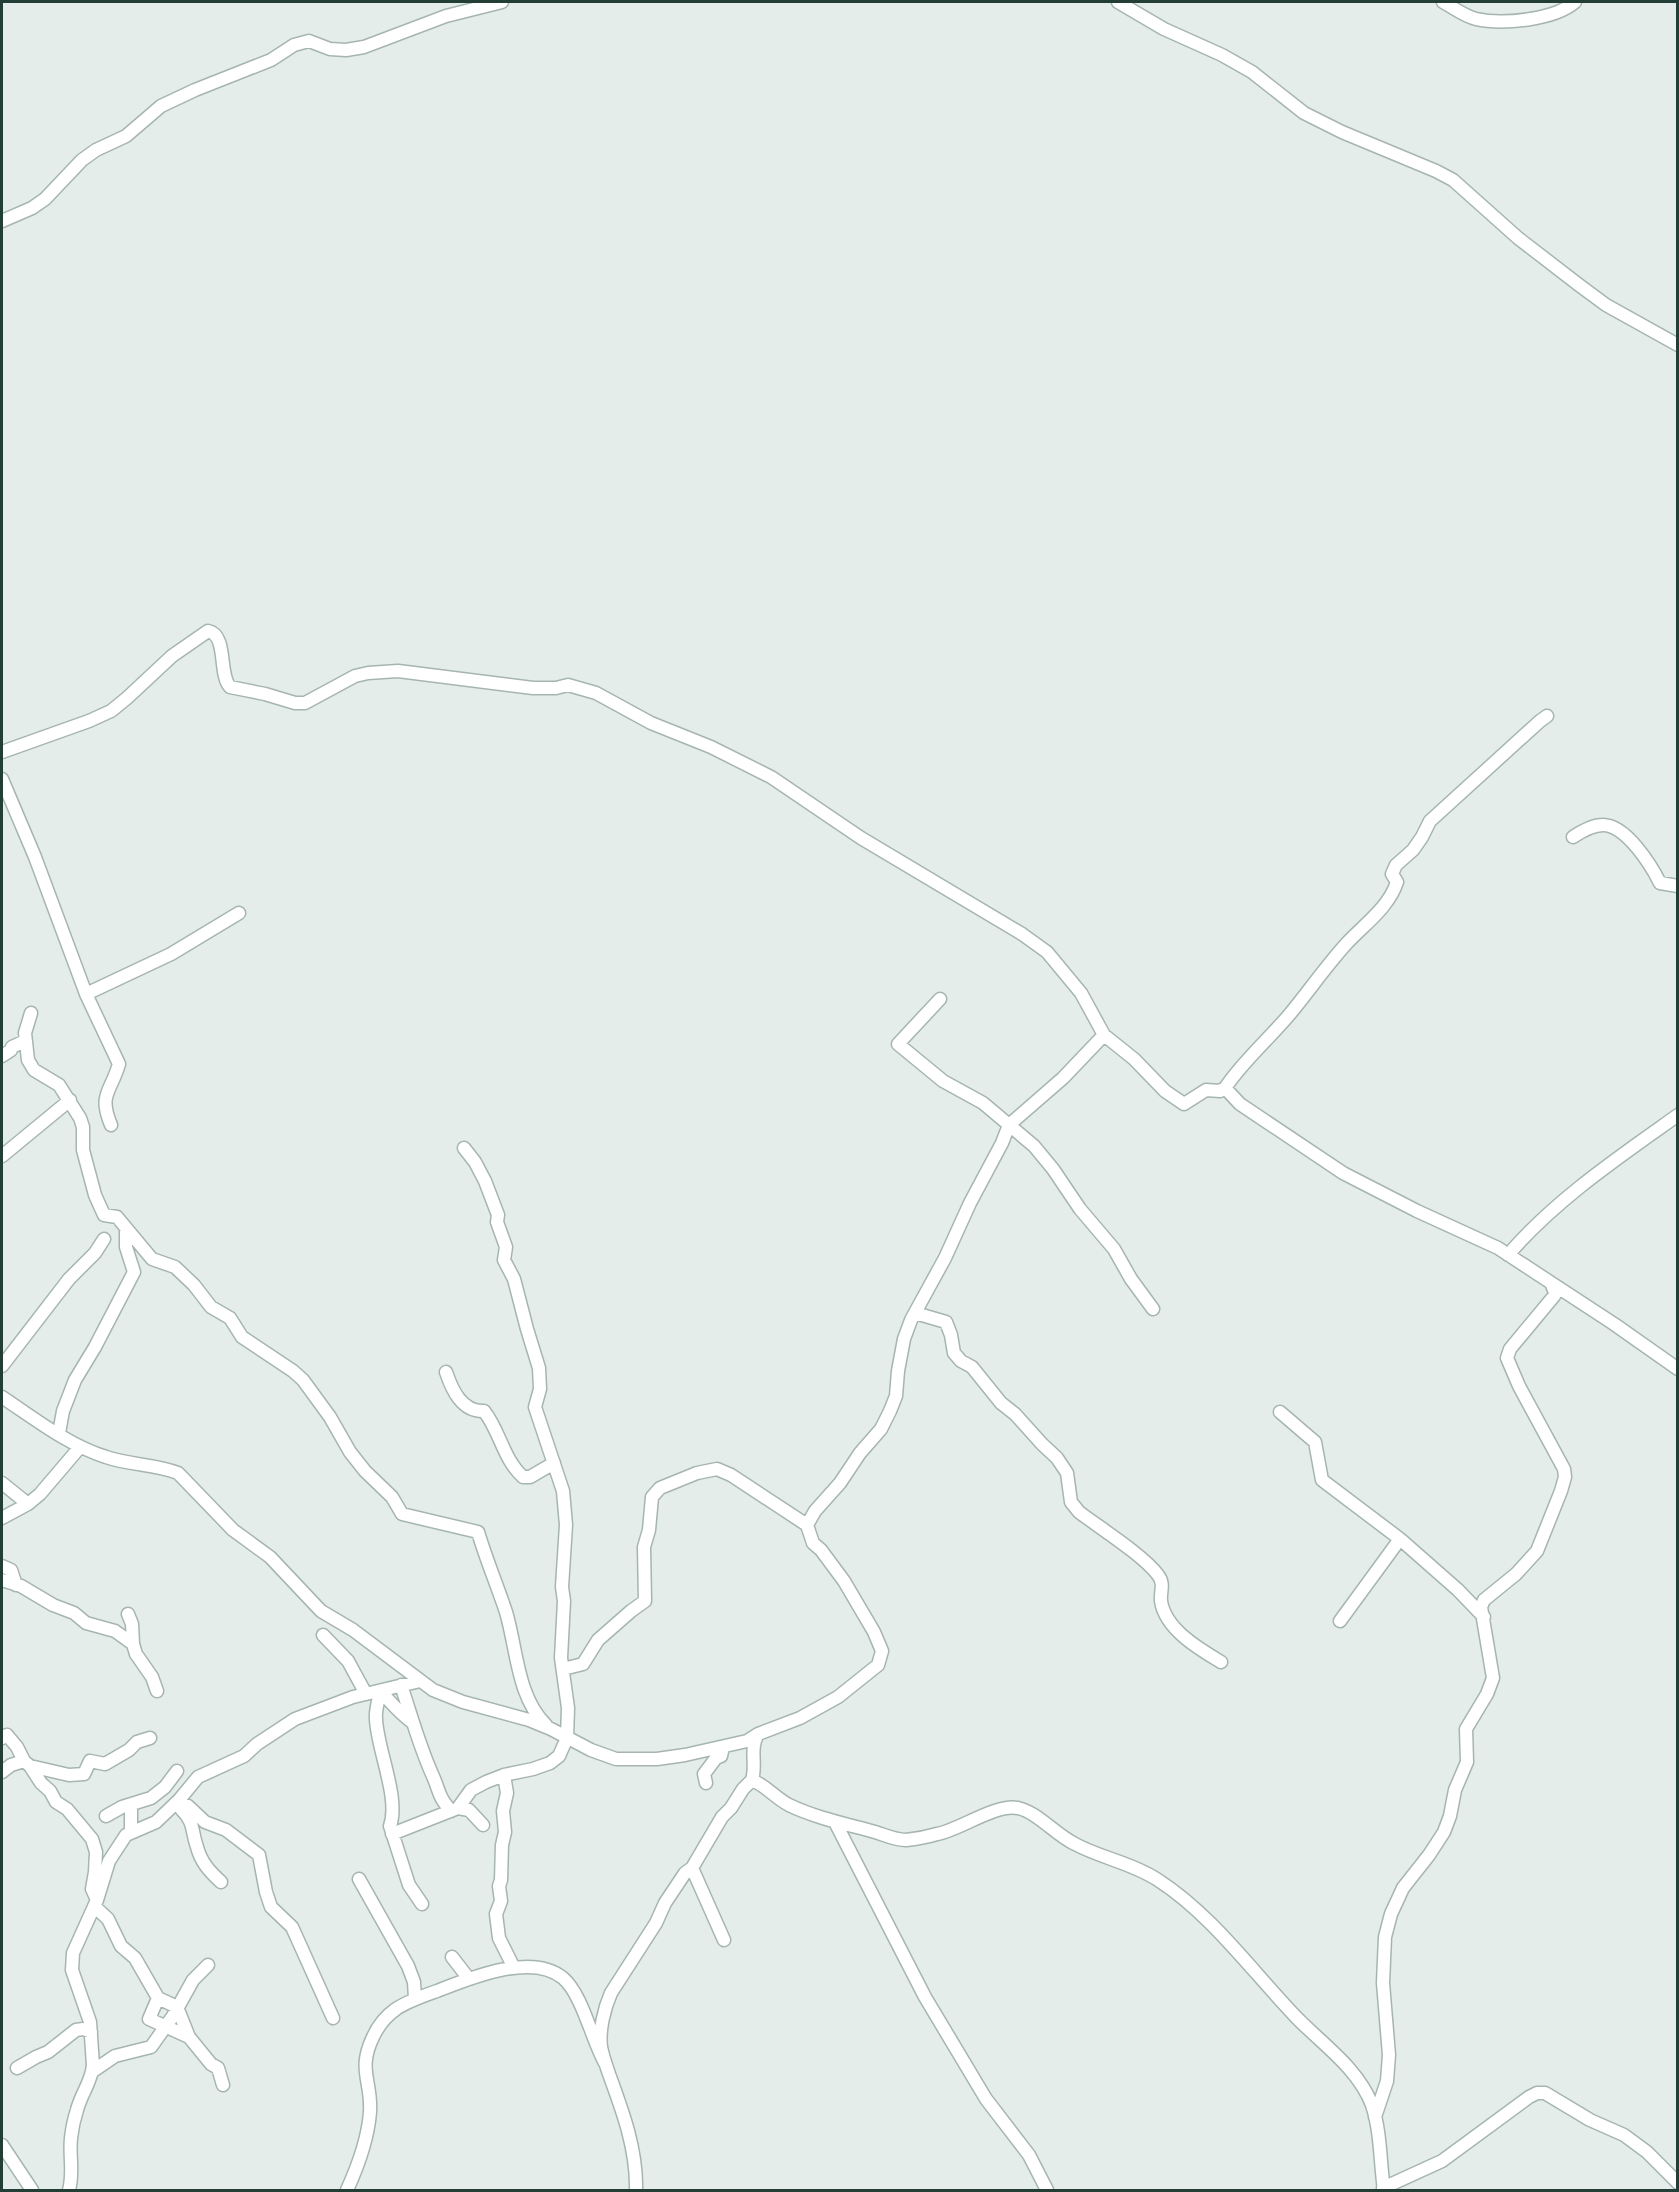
<svg xmlns="http://www.w3.org/2000/svg" width="1679" height="2192" font-family="Inter,sans-serif">
  <style>
    .lines { fill: none; stroke-linecap: round; stroke-linejoin: round }
    .minor-casing { stroke: #a6b5b0; stroke-width: 15 }
    .minor { stroke: #fff; stroke-width: 12 }
  </style>
  <rect width="100%" height="100%" fill="#e4ede9"/>
  <g class="lines">
    <g class="minor-casing">
      <path id="minor" d="M1118,2l46,27 58,26 30,17 52,41 38,19 94,39 17,9 65,58 61,47 27,20 72,40
        M1443,2c11,6 21,14 33,17 26,6 78,1 99,-17
        M2,221l30,-13 13,-9 37,-39 14,-10 30,-14 35,-30 34,-16 76,-30 23,-15 15,-4 21,8 16,1 18,-3 82,-31 56,-14
        M2,752l87,-31 22,-10 16,-13 45,-42 36,-25c20,4 10,43 22,56l35,7 30,9h10l50,-27 13,-3 30,-2 135,17h23l12,-3 28,8 55,30 60,24 60,30 90,61 161,96 25,18 34,41 23,42 30,24 31,32 19,13 22,-14 14,1 5,-3 15,16 103,69 74,38 81,37 116,76 64,45
        M2,779l33,78 51,137 85,-40 68,-41
        M1573,837c9,-6 19,-12 30,-12 23,0 48,40 57,58l18,3
        M86,994l33,70c-8,28 -21,30 -8,61
        M940,999l-42,45 45,37 40,22 51,43 19,23 27,40 34,40 17,30 22,30
        M31,1013l-6,20 3,27 6,10 25,15 21,33 3,9v23l12,45 9,20 13,2 35,42 23,8 19,18 17,22 19,11 12,19 51,34 10,9 27,37 20,35 15,19 27,26 10,17 76,18c8,27 19,53 28,80 11,37 11,85 40,113
        M2,1056l9,-6 1,-3 13,-6
        M1225,1088c18,-27 43,-48 64,-73 20,-24 37,-49 58,-72 18,-19 42,-36 50,-61l-5,-8 4,-9 17,-15 9,-13 8,-16 110,-100 7,-5
        M2,1156l68,-56
        M1508,1255c47,-55 111,-98 170,-140
        M915,1313l31,9 5,13 3,18 7,8 11,6 29,36 14,11 27,30 15,14 10,15 4,29 8,10c21,16 64,43 79,63 7,9 2,16 3,26 4,28 38,48 60,61
        M2,1366l67,-87 26,-26 9,-14
        M446,1372c6,18 16,40 38,39 16,20 19,48 39,66h7l24,-14
        M2,1397c33,22 66,48 104,60 23,8 49,7 72,16l55,57 37,27 51,54 32,19 80,60 30,12 66,18 22,9 40,21 25,9h41l28,-4 62,-14 11,-7 42,-16 38,-21 40,-32 4,-14 -8,-19 -30,-51 -23,-31 -8,-7 -6,-18 8,-14 25,-28 20,-30 21,-24 9,-18 6,-15 2,-25 6,-32 7,-19 34,-62 25,-55 32,-60 7,-18 54,-47 41,-43
        M1280,1412l35,30 7,38 78,59 58,51 26,27
        M59,1433l4,-22 12,-31 20,-33 39,-75 -8,-25v-16
        M2,1483l26,21
        M2,1518l26,-14 12,-10 40,-47
        M2,1566l9,4 5,15
        M2,1580l19,6 32,19 21,8 12,10 29,8 18,13
        M128,1614l4,10 1,20 3,10 16,23 5,14
        M1340,1621l60,-82
        M323,1635l25,26 18,33
        M563,1669l20,-5 15,-24 33,-29 14,-10 -1,-54 5,-17 3,-33 8,-9 37,-15 20,-4 14,6 76,50
        M401,1685c10,30 18,60 31,89 8,17 5,21 19,37
        M380,1691c-1,8 -5,19 -4,28 1,30 24,79 14,107l19,59 13,19
        M380,1691c11,11 19,22 32,31
        M758,1734c-9,15 -1,30 -6,46 16,7 22,17 37,25 27,13 57,19 86,27 10,3 20,8 31,8 10,-1 21,-3 31,-6 23,-4 57,-30 81,-26 19,4 38,27 57,36 26,14 57,19 83,36 54,35 93,90 138,137 26,27 62,51 76,88 9,27 8,58 12,85
        M2,1738l5,-3 10,12 7,14 6,5 11,17 9,8 6,11 11,7 25,30 4,13 -1,20 -3,17 5,11
        M30,1766l39,9 15,-1 6,-13 15,3 24,-14 8,-8 13,-4
        M2,1772l9,-7 13,-4
        M504,1775l3,18 -4,18 2,21 -3,13 -1,35 -2,6 2,15 -5,13 3,24 15,30
        M706,1783l-2,-9 12,-16 5,-2 2,-9
        M176,1804l12,2 17,16 21,8 33,25 7,37 5,15 21,20 41,91
        M131,1805v26
        M458,1808l11,2 14,15
        M181,1809c14,14 10,21 16,38 4,15 12,24 24,35
        M106,1816l16,-9 29,-9 14,-11 12,-16
        M835,1822l90,175 61,102 43,56 18,35
        M392,1834l66,-26 13,-18 15,-8 18,-7 29,-6 17,-6 9,-7 8,-18 1,-30 -7,-50 3,-57 -2,-14 4,-62 -3,-34 -28,-84 5,-18 -1,-21 -12,-39 -13,-50 -10,-19 2,-13 -9,-25 1,-7 -13,-34 -10,-19 -11,-14
        M692,1868l32,72
        M359,1879l49,87 6,16 1,17
        M94,1906l14,13 13,27 14,12 23,40 19,9 12,30 22,27 7,4 5,17
        M452,1957l17,22
        M158,1998l-9,21 40,18
        M17,2068l19,-11 12,-5 28,-22 7,-1 8,3
        M93,2071l22,-15 36,-9 22,-31 20,-36 15,-15
        M1375,2117l12,-36 2,-26 -6,-72 2,-46 6,-23 12,-26 26,-33 15,-23 6,-16 5,-26 12,-28 -1,-33 21,-35 6,-16 -12,-71 3,-7 32,-26 21,-23 24,-60 4,-14 -1,-8 -45,-83 -12,-28 3,-9 44,-53 1,-3 -3,-8
        M2,2145l30,45
        M1383,2188l59,-27 87,-64 8,-4h8l45,27 34,15 23,17 31,31
        M69,2190c5,-17 0,-34 2,-52 1,-9 3,-19 6,-28 4,-16 15,-29 16,-45l-3,-43 -18,-52 1,-17 24,-53 12,-39 17,-26 30,-13 23,-22 19,-23 46,-21 13,-12 38,-25 58,-22 67,-16
        M347,2190c11,-24 21,-51 23,-78 2,-31 -13,-42 3,-75 5,-11 13,-21 23,-28 12,-8 27,-13 41,-18 33,-13 95,-39 126,-13 19,16 29,62 42,85
        M636,2190c1,-40 -13,-78 -27,-116 -3,-9 -6,-17 -8,-27 -2,-17 3,-38 10,-54l45,-70 9,-20 20,-30 7,-5 30,-51 9,-9 12,-19 9,-9"/>
    </g>
    <use href="#minor" class="minor"/>
  </g>
  <rect width="1679" height="2192" fill="none" stroke="#233e36" stroke-width="6"/>
</svg>
